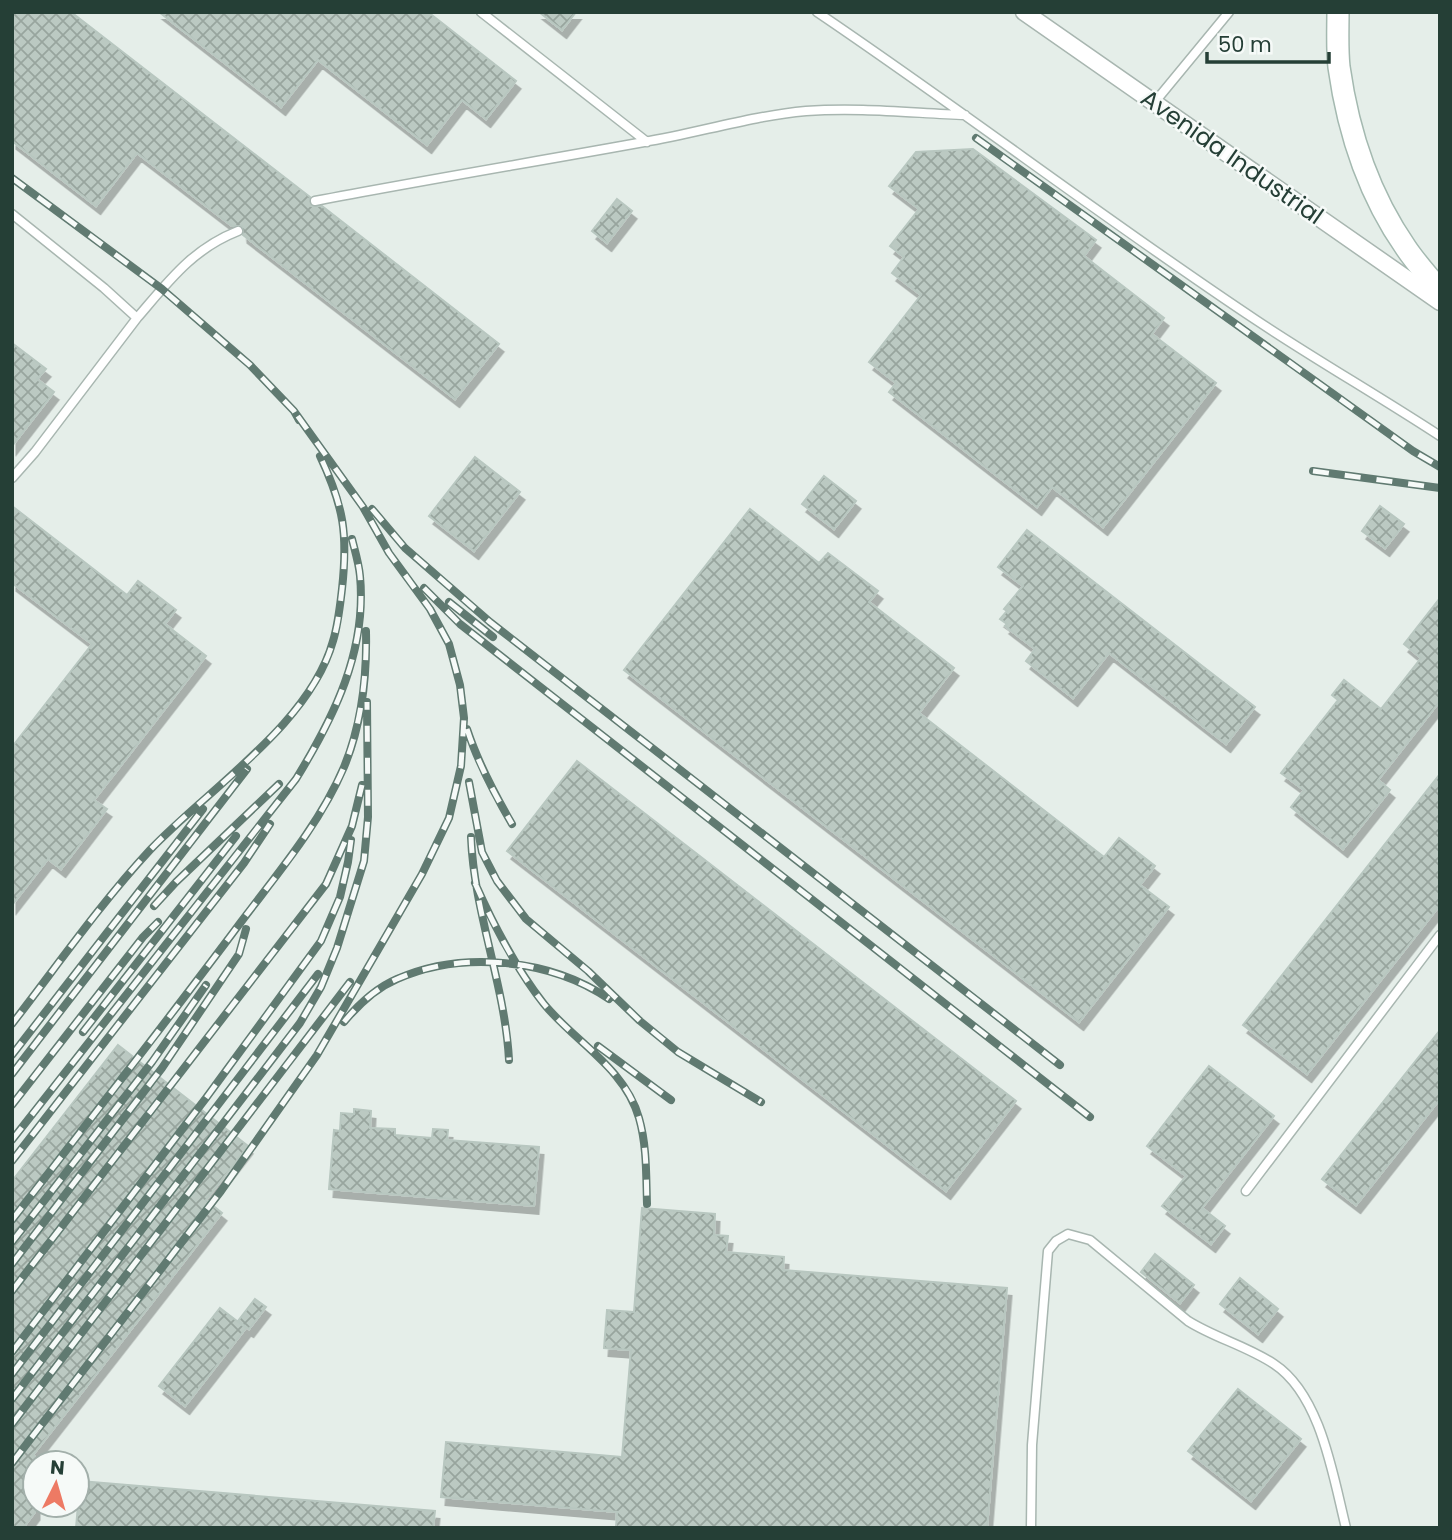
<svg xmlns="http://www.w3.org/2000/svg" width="1452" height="1540" font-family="Poppins,sans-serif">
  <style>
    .building { fill: url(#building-cross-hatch); stroke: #b8c7c0; stroke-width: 2; filter: url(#shadow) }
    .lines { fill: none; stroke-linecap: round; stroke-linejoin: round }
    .lane-casing { stroke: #a8b6b0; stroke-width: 11 }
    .street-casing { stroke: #a8b6b0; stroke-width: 19 }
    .secondary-casing { stroke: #a4b9b0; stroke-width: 24 }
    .lane { stroke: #fff; stroke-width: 8 }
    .street { stroke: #fff; stroke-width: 16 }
    .secondary { stroke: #fff; stroke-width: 21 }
    .rail-casing { stroke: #607a71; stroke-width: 8 }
    .rail { stroke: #f6faf8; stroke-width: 5; stroke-dasharray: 16; stroke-linecap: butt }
    .labels { text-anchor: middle; stroke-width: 5; stroke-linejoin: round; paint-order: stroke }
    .street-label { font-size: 24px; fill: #253f36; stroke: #f6faf8 }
  </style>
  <defs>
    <pattern id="building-cross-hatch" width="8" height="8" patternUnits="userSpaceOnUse" patternTransform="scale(1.75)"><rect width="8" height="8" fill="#bbc9c2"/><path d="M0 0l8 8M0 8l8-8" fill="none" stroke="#98a59e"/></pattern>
    <filter id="shadow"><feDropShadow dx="4.5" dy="8" stdDeviation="0" flood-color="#0004"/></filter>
  </defs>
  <rect width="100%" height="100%" fill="#e5eee9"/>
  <path class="building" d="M12,12h59l239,185 1,9h11l177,138 -44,55 -212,-164 -1,-9h-10l-95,-73 -41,53 -84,-65z
    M159,12h269l88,69 -30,38 -24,-19 -35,45 -109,-85 -37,47z
    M539,12h37l-14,18z
    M973,149l123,91 -12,16 80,62 -12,16 64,49 -113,144 -51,-40 -15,20 -148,-115 7,-9 -27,-21 52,-67 -29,-22 12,-16 -14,-11 29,-37 -30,-23 27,-34z
    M617,199l15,12 -25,32 -15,-12z
    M12,343l34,26 -9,10 17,13 -42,54z
    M475,457l45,35 -46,59 -45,-35z
    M824,476l32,25 -22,28 -32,-25z
    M12,506l115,89 11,-14 38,29 -11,14 41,32 -112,144 13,9 -46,60 -13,-10 -36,46v-158l80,-103 -80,-61z
    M1380,506l24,18 -19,24 -23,-17z
    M750,509l69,54 9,-10 50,38 -9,11 85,66 -35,45 185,144 15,-19 36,28 -15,19 29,22 -90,115 -455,-352z
    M1027,530l228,177 -29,37 -117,-91 -36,45 -47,-37 9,-12 -30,-23 2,-2 -7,-5 7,-8 -3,-2 19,-23 -25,-19z
    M1440,598v103l-62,79 12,10 -47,59 -52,-42 13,-17 -23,-17 57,-73 -6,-5 12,-15 37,29 40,-51 -17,-14z
    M577,761l439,340 -70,90 -439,-340z
    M1440,774v131l-133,169 -64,-49z
    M1440,1030v69l-84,106 -34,-26z
    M118,1045l130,101 -42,54 16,13 -189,242 2,2v55l-12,16h-11v-347z
    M1209,1066l65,50 -72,92 23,18 -14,18 -49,-38 24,-30 -39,-30z
    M354,1109l17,2 -1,17 25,1v6l37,3 1,-9 15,1 -1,10 92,7 -5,59 -205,-17 5,-59 6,1 1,-18 13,1z
    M642,1208l73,6 -1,21 14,1 -2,16 58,5 -1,13 224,18 -20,240h-371l1,-16 -176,-15 5,-55 176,15 9,-107 -27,-2 3,-38 27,2z
    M1155,1254l39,31 -14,18 -39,-31z
    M1240,1278l38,31 -20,25 -38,-30z
    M255,1299l11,8 -17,22 -11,-8z
    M220,1308l26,20 -61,78 -26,-20z
    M1238,1389l63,50 -50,62 -63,-50z
    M80,1481l355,30 -2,17h-357z"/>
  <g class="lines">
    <g class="lane-casing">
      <path id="lane" d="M481,12l166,130
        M817,12c148,100 290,209 439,308 60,40 123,76 184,116
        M1154,103l75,-91
        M315,201c109,-21 219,-39 329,-59 54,-9 107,-26 162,-31 53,-4 106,2 159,4
        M12,214l92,74 33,30c31,-36 55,-69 101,-87
        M12,478l23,-26 102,-134
        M1246,1191l194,-256
        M1031,1528l1,-83 16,-194 8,-10 12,-7 22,6 98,81c27,17 59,25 86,43 47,31 59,112 72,164"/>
    </g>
    <g class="street-casing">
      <path id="street" d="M1024,12l416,290"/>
    </g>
    <g class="secondary-casing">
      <path id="secondary" d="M1338,12c0,18 -1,37 1,55 9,64 30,128 67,181 10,15 23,29 34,43"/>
    </g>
    <use href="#lane" class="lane"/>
    <use href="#street" class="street"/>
    <use href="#secondary" class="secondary"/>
    <g class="rail-casing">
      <path id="rail" d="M976,138l437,313 27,16
        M12,178l150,111 88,76 44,46 5,9
        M1313,471l127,17
        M372,509l33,39 85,74 570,443
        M424,588l36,36 630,493
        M449,602l44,35
        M467,729c11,34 27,64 45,95
        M469,782l13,70 15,29 29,38 62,52 52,50 38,31 83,50
        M471,837c3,76 34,148 38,223
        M475,883c19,43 40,84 69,121 31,38 81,64 95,114 8,28 7,57 8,86
        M154,906l22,-24 103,-98
        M344,1022c14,-17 32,-34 53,-43 65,-29 154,-20 212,20
        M12,1024c45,-58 88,-120 138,-174 58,-61 160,-126 183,-209 5,-16 7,-35 9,-52 6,-55 2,-82 -22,-133
        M83,1032l153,-196
        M598,1046l73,54
        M12,1055l191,-246
        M12,1074l235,-305
        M12,1105l131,-168 15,-15
        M12,1140l284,-361c38,-62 71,-128 64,-203 -1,-12 -5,-25 -8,-37
        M12,1161l232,-298 26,-39
        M12,1220c74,-95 148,-190 220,-286 39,-53 86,-106 112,-167 17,-41 23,-91 22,-136
        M12,1242l140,-180 54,-77
        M12,1264l150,-196 77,-114 7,-25
        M12,1291l314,-407 26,-58 10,-41
        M12,1352l194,-254 115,-157 19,-44 8,-35 3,-22
        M12,1374l306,-400
        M12,1399l288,-376 21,-36 16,-39 27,-87 4,-44 -1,-115
        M12,1424l338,-442
        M12,1463l209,-272 96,-136 105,-181 27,-56 12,-52 3,-48 -4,-33 -11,-41 -19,-35 -41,-56 -26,-46 -69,-96"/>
    </g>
    <use href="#rail" class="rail"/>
  </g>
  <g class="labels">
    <g class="street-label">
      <text transform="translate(1232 157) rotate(35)" y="8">Avenida Industrial</text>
    </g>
  </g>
  <rect width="1452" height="1540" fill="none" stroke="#253f36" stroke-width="28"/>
  <g transform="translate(56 1484) rotate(5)"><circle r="33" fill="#f6faf8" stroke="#a2afaa" stroke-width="2"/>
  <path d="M0-5L12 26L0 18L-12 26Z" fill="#ed7a64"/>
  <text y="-10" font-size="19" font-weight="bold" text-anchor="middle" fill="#253f36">N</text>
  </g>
  <path d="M1207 52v10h122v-10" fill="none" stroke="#253f36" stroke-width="3.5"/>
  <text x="1218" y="52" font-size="21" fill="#253f36" stroke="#f6faf8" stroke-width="5" paint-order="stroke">50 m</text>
</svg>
